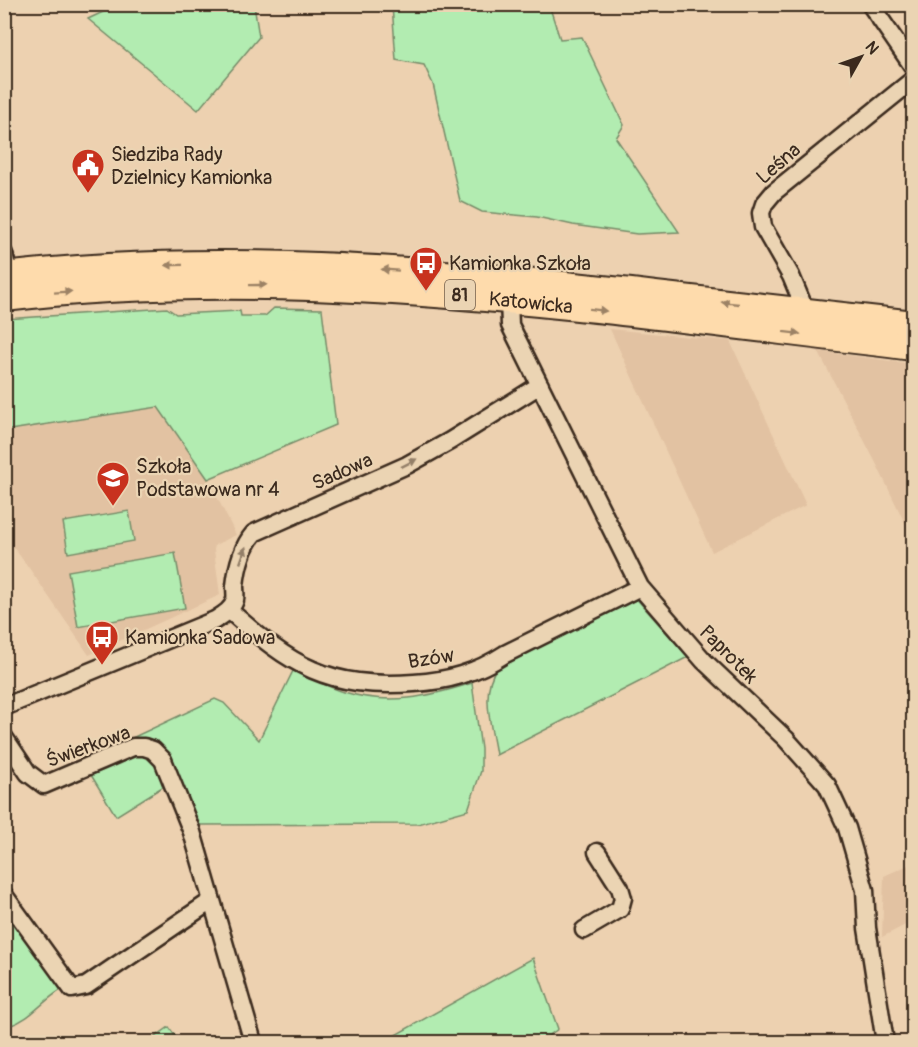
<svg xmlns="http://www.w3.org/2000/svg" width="918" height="1047" font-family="Pangolin,sans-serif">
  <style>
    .built { fill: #e2c2a2 }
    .green { fill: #b2ecb1; stroke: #768b68; stroke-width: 1.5 }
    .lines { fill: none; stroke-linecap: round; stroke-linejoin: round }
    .minor-casing { stroke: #3b2a1e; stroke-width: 21 }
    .primary-casing { stroke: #3b2a1e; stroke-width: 30 }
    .minor { stroke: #ebd4b3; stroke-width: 16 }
    .primary { stroke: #fedbac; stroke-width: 26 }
    .oneway { fill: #9c8265 }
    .oneway2 { fill: #937f68 }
    .labels { text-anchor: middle; stroke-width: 4.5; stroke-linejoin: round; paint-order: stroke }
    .shield { fill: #ebd4b3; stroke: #705d4b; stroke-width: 1.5 }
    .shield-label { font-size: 18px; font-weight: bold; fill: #3b2a1e }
    .poi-label { font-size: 20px; fill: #3b2a1e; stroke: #ebd4b3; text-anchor: start }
    .street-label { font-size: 20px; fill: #3b2a1e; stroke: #ebd4b3 }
  </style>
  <rect width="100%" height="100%" fill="#edd1b0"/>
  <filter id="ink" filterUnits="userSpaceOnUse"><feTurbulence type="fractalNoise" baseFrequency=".0167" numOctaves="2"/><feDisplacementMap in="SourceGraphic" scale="12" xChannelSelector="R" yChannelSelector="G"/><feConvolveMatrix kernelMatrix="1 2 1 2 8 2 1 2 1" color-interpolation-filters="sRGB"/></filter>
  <g filter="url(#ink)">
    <path class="built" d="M610,329l120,12 76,164 -94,47z
      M818,351l95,13v176l-36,-75z
      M158,407l50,72 28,56 -21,10 -1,5 6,45 -131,60 -60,-87 -24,-32v-105z
      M913,863v58l-31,16 2,-61z"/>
    <path class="green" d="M120,4l134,1 5,32 -61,73 -110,-91z
      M392,5h157l11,34 22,-2 42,88 -8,13 63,94 -42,2 -64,-9 -36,-8 -55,-5 -22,-11 -27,-117 -9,-19 -28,-5z
      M167,308l9,6 64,-3 1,5h24l9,-8 48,1 14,116 -128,54 -50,-72 -148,23 -5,12v-123z
      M129,511l5,30 -66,12 -5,-31z
      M175,553l10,55 -107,19 -10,-56z
      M634,596l54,61 -192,98c-4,-28 -17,-64 2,-89z
      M293,671c17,6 34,16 51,21 46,14 84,5 128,-9l9,66v22l-13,39 -50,14 -221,1 -50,-85 -13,-3 81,-38 9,4 35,37z
      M134,752l20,5 15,33 -5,-4 -48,30 -28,-46z
      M4,904l55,79 2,7c-19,11 -31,30 -52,36l-5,-5z
      M533,958l25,71 -14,10 1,3h-162z
      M169,1027l10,15h-31z"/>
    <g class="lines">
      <g class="minor-casing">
        <path id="minor" d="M870,4l44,64
          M4,254l5,21
          M509,300l1,25 130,262 64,74 82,78 41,46 20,43 18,62 2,38 18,114
          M806,312l-15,-36 -28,-49 -2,-14 3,-9 10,-12 140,-113
          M229,610c62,56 99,79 185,73 34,-2 62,-10 91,-29l135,-67
          M4,707l211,-87c8,-5 17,-10 20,-20 1,-4 0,-10 0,-14 2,-19 7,-39 19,-53l153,-68 43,-24 90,-56
          M4,737l24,36 16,12 89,-38h11l9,3 10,10 29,72 61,210
          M4,895l68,94 14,-3 125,-85
          M584,930l36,-21 3,-11 -3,-10 -23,-36"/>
      </g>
      <g class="primary-casing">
        <g id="primary">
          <path d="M4,276c209,-25 419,-7 627,16 94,11 188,21 283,32"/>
          <path id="s1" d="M4,298c304,-36 608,14 910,49"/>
        </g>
      </g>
      <use href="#minor" class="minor"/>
      <use href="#primary" class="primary"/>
    </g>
    <defs><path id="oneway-solid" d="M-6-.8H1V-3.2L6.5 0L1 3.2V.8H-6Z" transform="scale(1.5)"/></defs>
    <g class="oneway">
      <use href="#oneway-solid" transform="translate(174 265) rotate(179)"/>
      <use href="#oneway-solid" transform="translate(390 270) rotate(-176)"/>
      <use href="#oneway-solid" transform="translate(258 285) rotate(-1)"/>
      <use href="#oneway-solid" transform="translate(63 292) rotate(-4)"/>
      <use href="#oneway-solid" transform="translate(730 303) rotate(-174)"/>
      <use href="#oneway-solid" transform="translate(598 310) rotate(7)"/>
      <use href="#oneway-solid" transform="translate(792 333) rotate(7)"/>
    </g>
    <g class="oneway2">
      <use href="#oneway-solid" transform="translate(409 463) rotate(-27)"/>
      <use href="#oneway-solid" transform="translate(243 555) rotate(-71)"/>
    </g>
  </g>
  <defs>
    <g id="civic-pin" transform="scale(1.725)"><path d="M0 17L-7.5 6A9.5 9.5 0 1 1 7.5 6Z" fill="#c8321e" stroke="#ebd4b3"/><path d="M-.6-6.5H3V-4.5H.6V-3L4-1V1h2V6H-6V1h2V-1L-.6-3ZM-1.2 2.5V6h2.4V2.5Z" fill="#fff"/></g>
    <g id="bus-pin" transform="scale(1.725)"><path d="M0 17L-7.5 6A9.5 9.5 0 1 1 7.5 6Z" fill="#c8321e" stroke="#ebd4b3"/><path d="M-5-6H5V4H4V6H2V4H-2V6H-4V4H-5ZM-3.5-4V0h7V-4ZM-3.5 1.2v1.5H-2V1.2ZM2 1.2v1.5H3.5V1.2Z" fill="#fff"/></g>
    <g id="school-pin" transform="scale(1.725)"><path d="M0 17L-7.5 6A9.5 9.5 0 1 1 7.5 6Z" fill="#c8321e" stroke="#ebd4b3"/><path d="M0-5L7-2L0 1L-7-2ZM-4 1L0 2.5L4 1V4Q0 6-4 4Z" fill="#fff"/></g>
  </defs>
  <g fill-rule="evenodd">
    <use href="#civic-pin" x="88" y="165"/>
    <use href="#bus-pin" x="426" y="263"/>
    <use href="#school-pin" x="113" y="478"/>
    <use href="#bus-pin" x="102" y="637"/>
  </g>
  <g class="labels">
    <rect class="shield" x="445" y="280" width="30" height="30" rx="4.5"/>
    <g class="shield-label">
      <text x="460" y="301">81</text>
    </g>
    <g class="poi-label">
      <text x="111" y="161">Siedziba Rady<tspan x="111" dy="23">Dzielnicy Kamionka</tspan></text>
      <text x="449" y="270">Kamionka Szkoła</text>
      <text x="136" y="473">Szkoła<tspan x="136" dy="23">Podstawowa nr 4</tspan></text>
      <text x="125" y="644">Kamionka Sadowa</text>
    </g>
    <g class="street-label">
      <text transform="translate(778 163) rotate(-41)" y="7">Leśna</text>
      <text dy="7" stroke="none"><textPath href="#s1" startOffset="528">Katowicka</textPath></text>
      <text transform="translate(342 471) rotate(-24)" y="7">Sadowa</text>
      <text transform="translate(729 654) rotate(45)" y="7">Paprotek</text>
      <text transform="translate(431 658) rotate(-8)" y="7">Bzów</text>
      <text transform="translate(88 746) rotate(-20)" y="7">Świerkowa</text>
    </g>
  </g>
  <rect width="918" height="1047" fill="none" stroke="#ebd4b3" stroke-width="24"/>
  <rect x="12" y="12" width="894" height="1023" fill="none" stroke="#3b2a1e" stroke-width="2" filter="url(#ink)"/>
  <g transform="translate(861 57) rotate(50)" stroke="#ebd4b3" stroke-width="4.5" paint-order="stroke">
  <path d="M0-4.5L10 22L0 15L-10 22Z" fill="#3b2a1e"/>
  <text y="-9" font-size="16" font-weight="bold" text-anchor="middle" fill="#3b2a1e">N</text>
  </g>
</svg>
